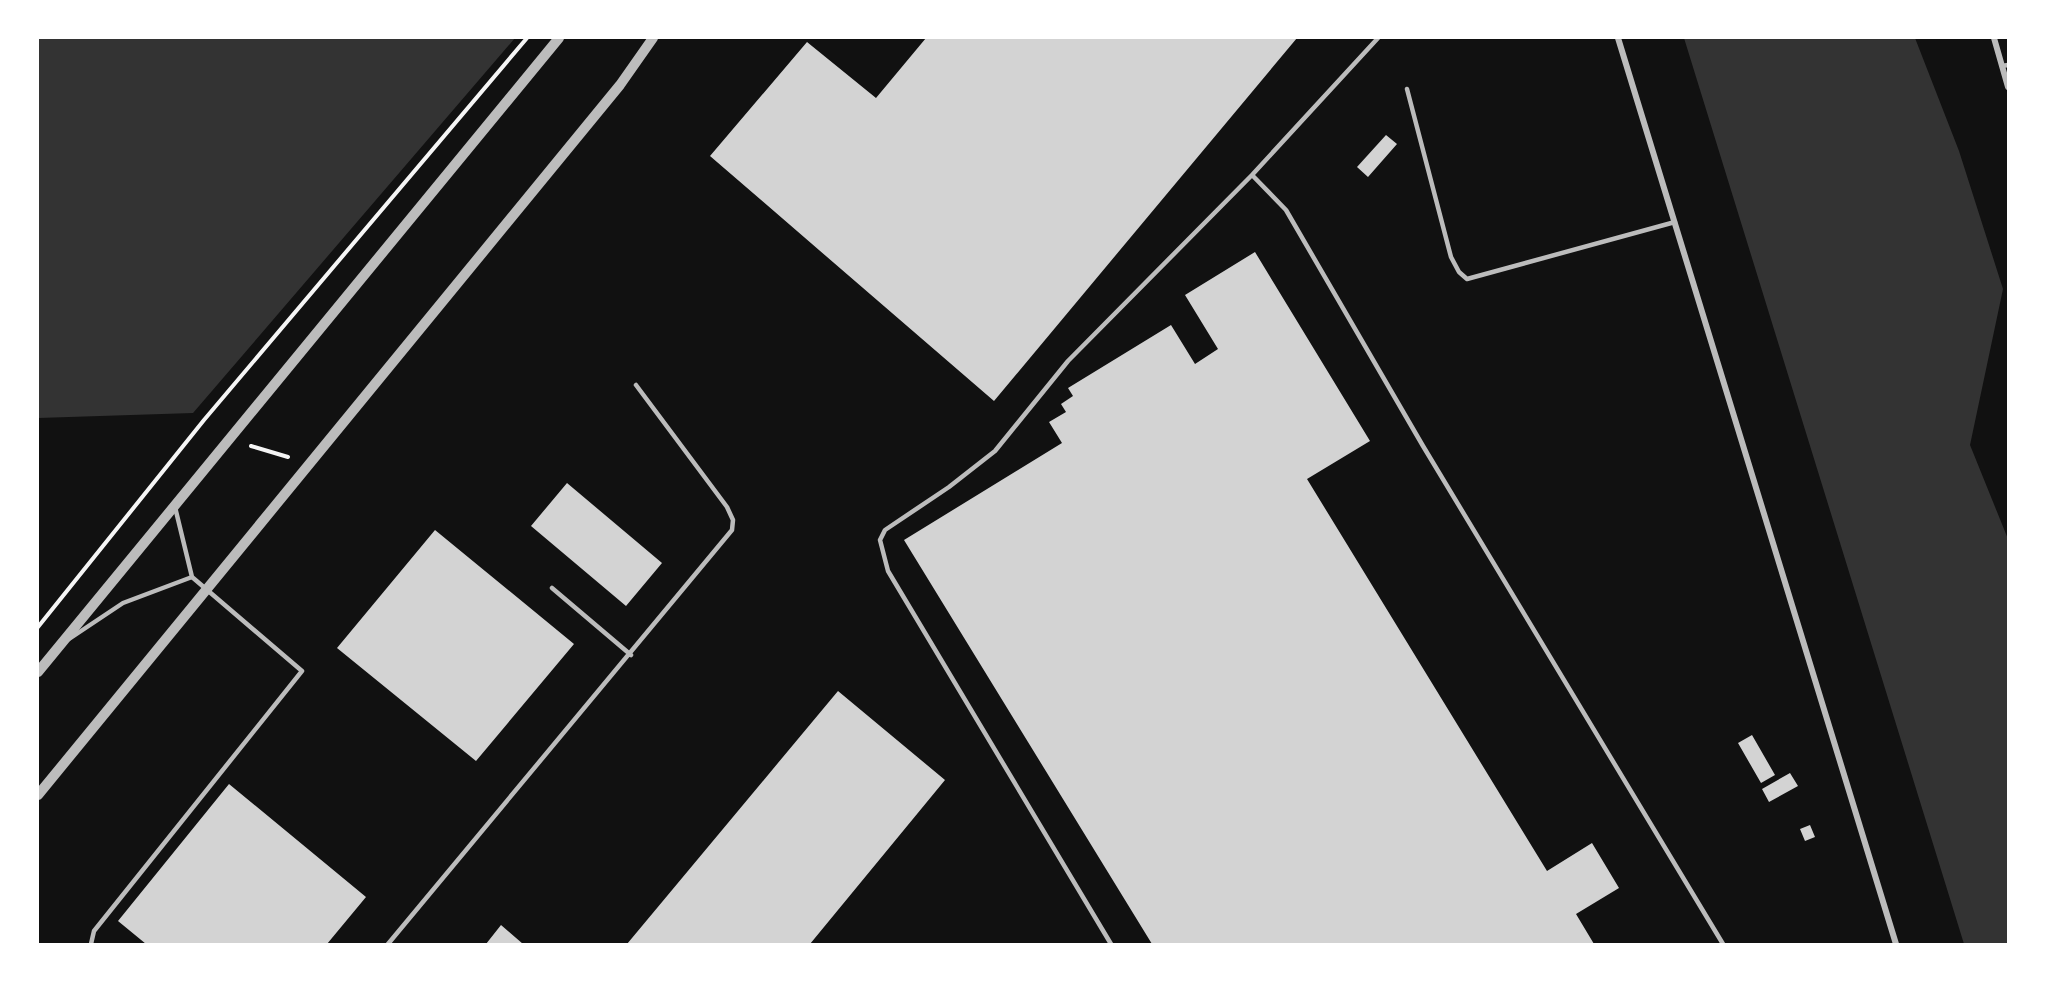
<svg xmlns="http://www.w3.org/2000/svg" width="2046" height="982" font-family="Commissioner,sans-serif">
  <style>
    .water { fill: #333 }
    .building { fill: #d3d3d3 }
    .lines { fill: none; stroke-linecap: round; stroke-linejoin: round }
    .path { stroke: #f5f5f5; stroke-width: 4 }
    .service { stroke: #bcbcbc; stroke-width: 4.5 }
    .minor { stroke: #bcbcbc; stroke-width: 6 }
    .tertiary { stroke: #bcbcbc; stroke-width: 10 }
  </style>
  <rect width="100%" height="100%" fill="#111"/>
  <path class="water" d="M38,38h477l-322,375 -155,5z
    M1684,38h231l44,113 44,138 -33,156 38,94v405h-44z"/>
  <path class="building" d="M926,38h371l-303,363 -284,-245 97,-114 69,56z
    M1386,135l11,9 -29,33 -11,-10z
    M1255,252l115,189 -63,38 240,392 45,-28 27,45 -43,26 18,30h-442l-248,-404 158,-97 -13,-21 17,-10 -5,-8 12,-8 -5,-8 103,-63 24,39 23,-15 -33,-54z
    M567,483l95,80 -36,43 -95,-80z
    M435,530l139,114 -98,117 -139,-113z
    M838,691l107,89 -135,164h-183z
    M1752,735l23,40 -14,8 -23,-40z
    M1790,773l8,13 -29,16 -7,-13z
    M229,784l137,113 -39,47h-181l-28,-23z
    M1810,825l5,12 -10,4 -5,-12z
    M501,925l22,19h-37z"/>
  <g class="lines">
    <path class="path" d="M251,446l37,11
      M38,627l166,-207 323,-382"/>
    <path class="service" d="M2002,66l6,-1
      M1407,89l44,168 8,15 8,7 208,-57
      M1252,175l34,35 137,236 300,498
      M552,588l79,67
      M69,639l54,-36 69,-26
      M91,944l3,-13 208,-260 -110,-94 -17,-70
      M388,944l344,-414 1,-10 -6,-13 -91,-122
      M1111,944l-223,-373 -8,-31 5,-10 64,-43 46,-36 73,-90 184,-186 126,-137"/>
    <path class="minor" d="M1618,38l278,906
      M1994,38l14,49"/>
    <path class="tertiary" d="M38,672l521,-634
      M38,795l582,-710 33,-47"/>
  </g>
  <rect width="2046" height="982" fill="none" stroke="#ffffff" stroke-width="78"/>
</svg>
